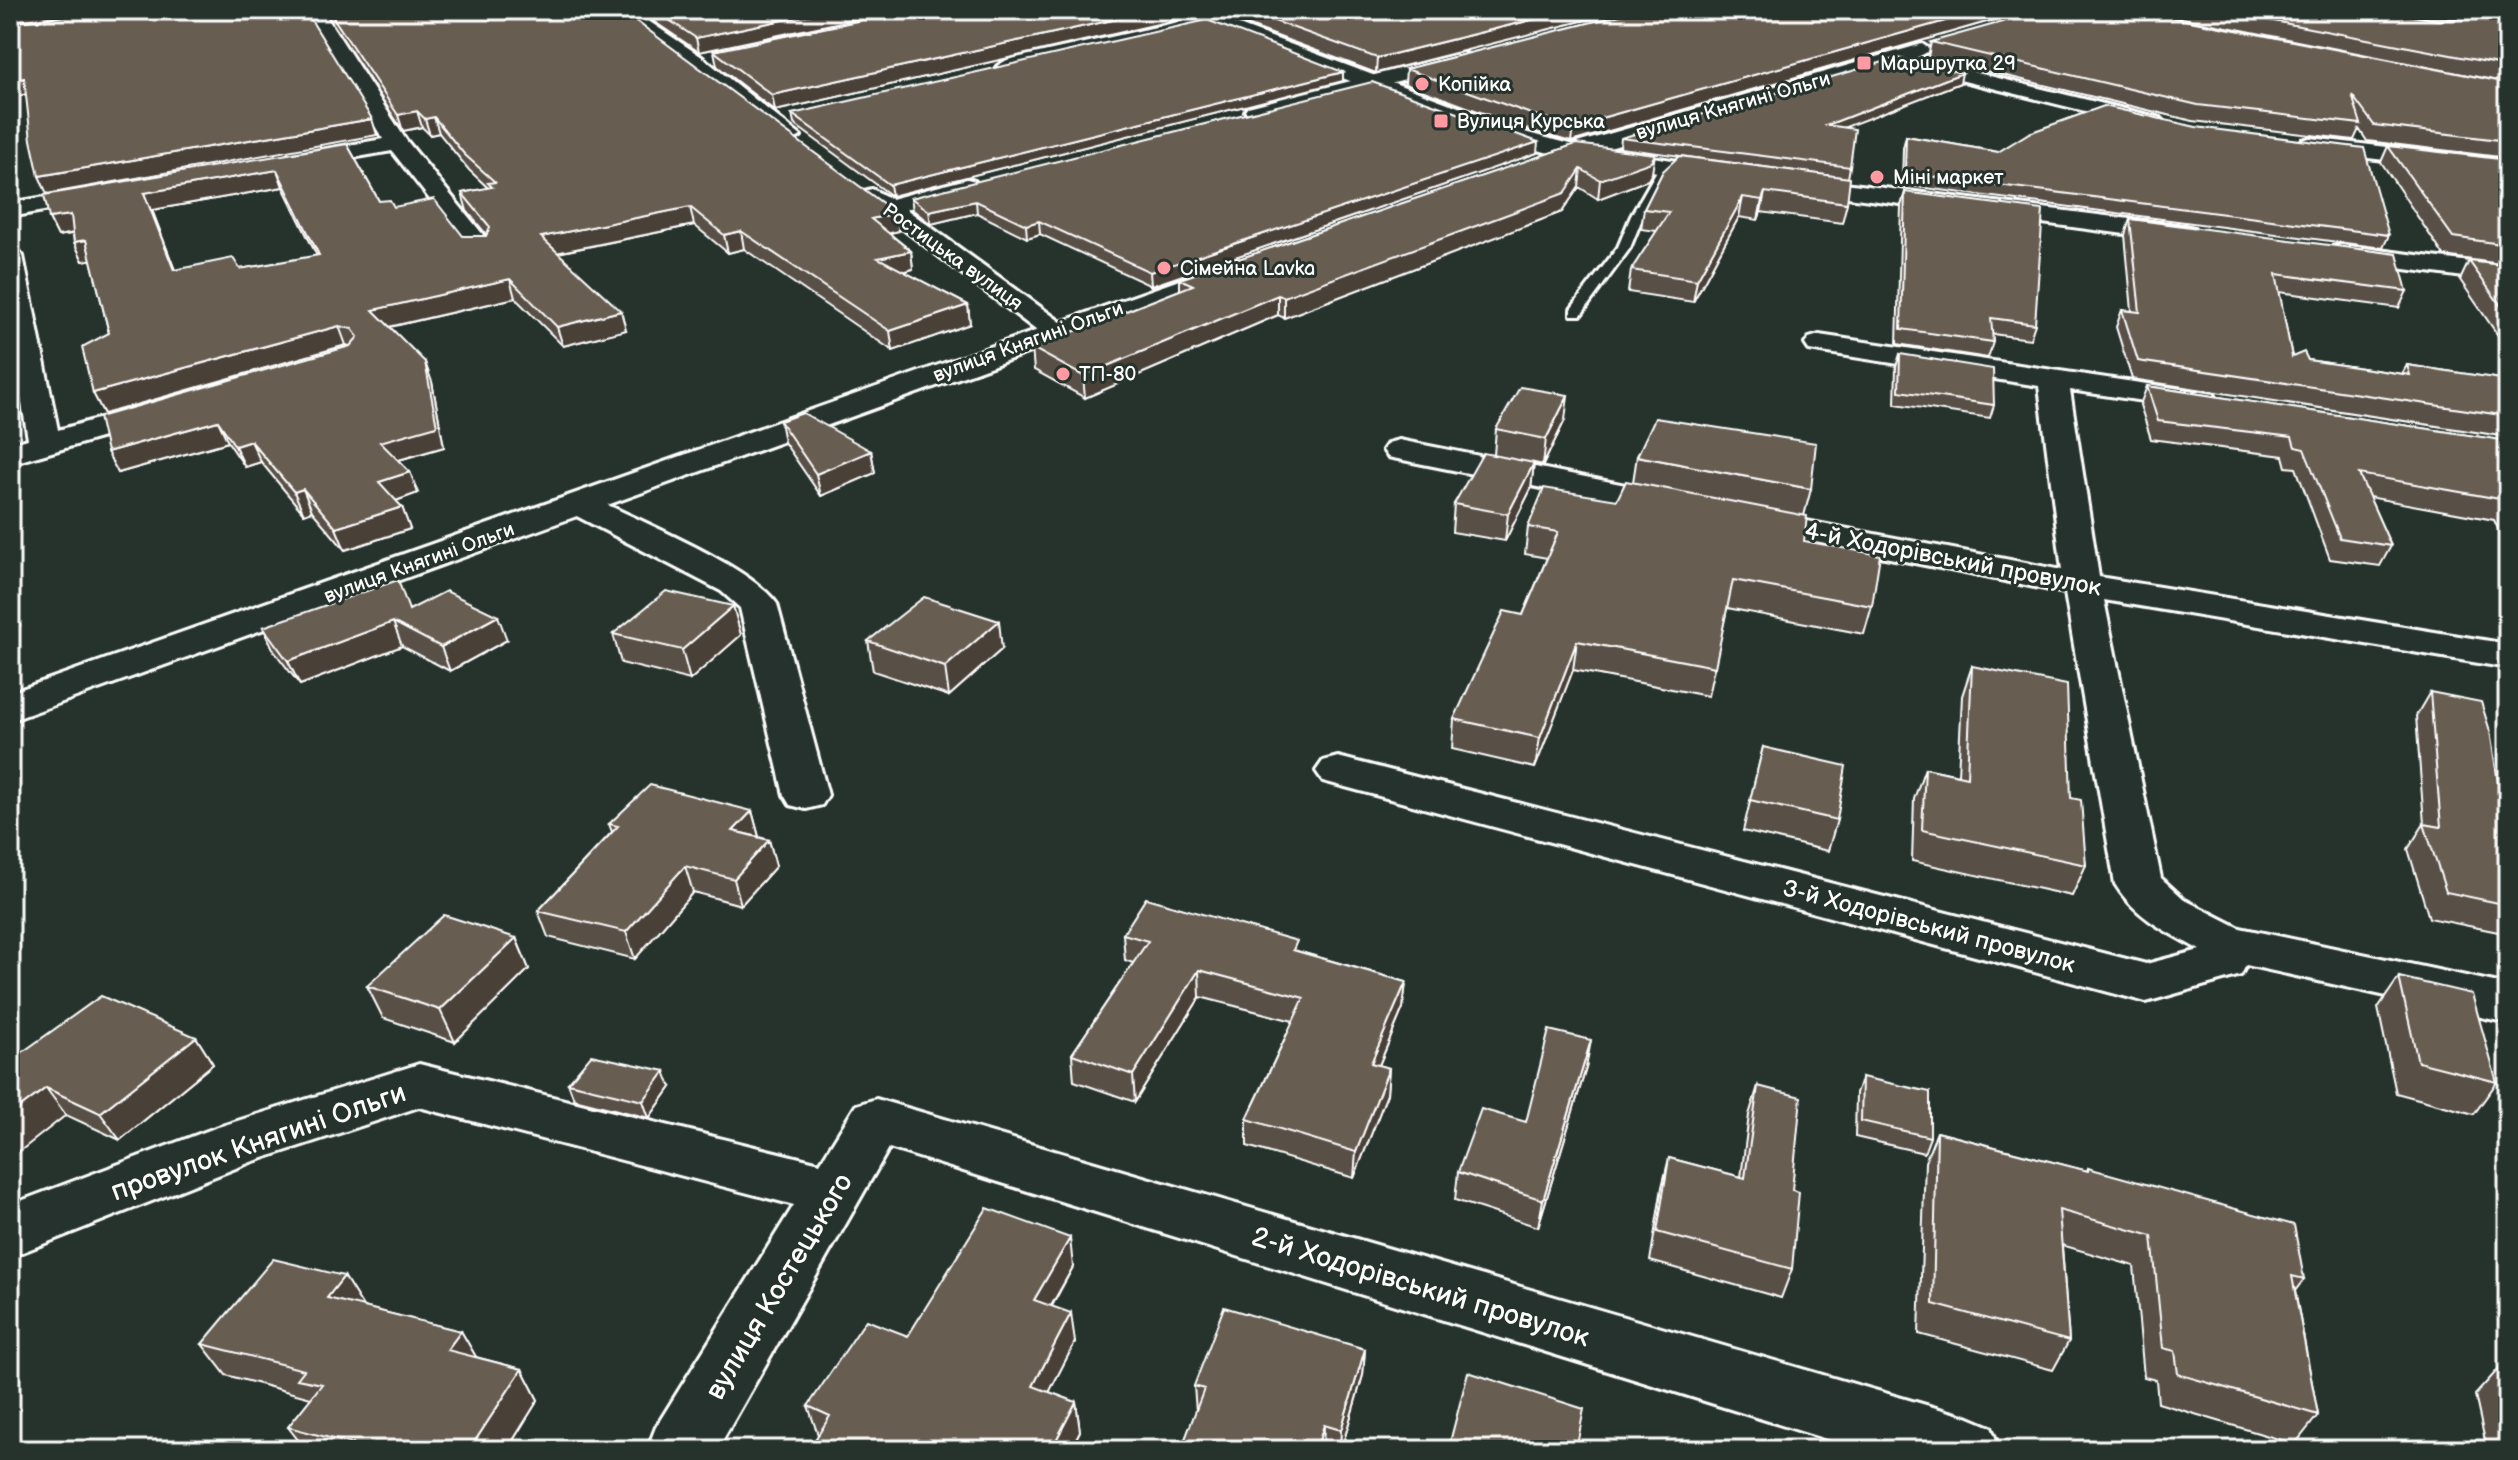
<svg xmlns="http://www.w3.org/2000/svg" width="2518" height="1460" font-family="'Balsamiq Sans',sans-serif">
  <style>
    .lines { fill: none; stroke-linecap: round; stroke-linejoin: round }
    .service-casing { stroke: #fff; stroke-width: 6 }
    .minor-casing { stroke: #fff; stroke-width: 6 }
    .tertiary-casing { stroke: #fff; stroke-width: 6 }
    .service { fill: #26332d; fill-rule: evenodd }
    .minor { fill: #26332d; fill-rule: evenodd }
    .tertiary { fill: #26332d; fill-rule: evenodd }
    .wall { fill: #595046; stroke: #fff; stroke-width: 2; fill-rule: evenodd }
    .shaded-wall { fill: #484139; stroke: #fff; stroke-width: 2 }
    .building { fill: #675d51; stroke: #fff; stroke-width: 2; fill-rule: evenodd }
    .poi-dot { fill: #ff9aa2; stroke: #26332d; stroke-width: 3 }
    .labels { text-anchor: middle; stroke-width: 6; stroke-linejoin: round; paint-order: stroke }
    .far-poi-label { font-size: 20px; fill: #fff; stroke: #26332d; text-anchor: start }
    .far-street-label { font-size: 20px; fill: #fff; stroke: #26332d }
    .street-label { font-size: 24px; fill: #fff; stroke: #26332d }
    .near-street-label { font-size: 28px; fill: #fff; stroke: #26332d }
  </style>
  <rect width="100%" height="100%" fill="#26332d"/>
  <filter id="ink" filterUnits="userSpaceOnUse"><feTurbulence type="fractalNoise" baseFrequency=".0125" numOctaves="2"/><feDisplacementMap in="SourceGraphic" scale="16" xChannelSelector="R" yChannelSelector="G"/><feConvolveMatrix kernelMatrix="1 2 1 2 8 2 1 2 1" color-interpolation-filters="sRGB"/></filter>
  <g filter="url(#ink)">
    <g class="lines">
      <g class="service-casing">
        <path id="service" d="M1664,164l5,3 -26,49 -13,32 -49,67h-10v-6l47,-62 13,-31 28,-49z"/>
      </g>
      <g class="minor-casing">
        <path id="minor" d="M304,10h18l84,130 87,107 -4,5h-18l-79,-101 -97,17 -8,-2 -3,-5 3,-5 96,-17z
          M611,10h21l70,47 99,79 -11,6 -8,-1 -94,-76z
          M1233,10h32l-9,5 -249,57 -10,-6 10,-6z
          M1922,44l9,6 -15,8 245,60 4,4 -11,6 -259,-64 -316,93 -8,2 -11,-7 3,-5z
          M1462,53l7,2 3,4 -3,4 -214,54 -10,-6 3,-4z
          M2310,138l198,23v14l-206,-25 -3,-5 3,-5z
          M967,179l8,2 4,5 -4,5 -69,18 159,116 4,6 -4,6 -10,3 -10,-3 -185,-141 4,-5 8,-2 19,10z
          M103,187l8,2 4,5 -4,5 -101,18v-14z
          M10,248l9,3 4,5 35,174 97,-27 11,2 5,7 -5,7 -156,45v-20l18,-5 -18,-107z
          M1819,335l395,59 4,7 -4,7 -11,2 -133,-20 29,187 409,67v24l-404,-68 57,278 24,22 55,28 268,57v38l-262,-58 -5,10 -95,27 -823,-221 -7,-10 7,-10 15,-4 808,207 54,-14c-33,-18 -65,-33 -85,-66l-50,-291 -316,-63 -12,-3 -5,-7 5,-7 12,-3 313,60 -23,-184 -230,-36 -4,-6 4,-6z
          M1399,440l277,55 12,3 5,7 -5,7 -12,3 -288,-58 -5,-7 5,-7z
          M579,494l12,3c46,23 160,69 186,107l51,191 -6,10 -16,4 -16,-4 -6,-10 -44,-187 -19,-17 -154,-80 -5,-7 5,-7z
          M419,1064l401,99 36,-58 20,-6 1091,318 24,10 9,23h-138l-973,-302 -172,302h-70l9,-23 138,-222 -375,-98 -168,55 -241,95v-52l205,-77z"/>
      </g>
      <g class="tertiary-casing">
        <path id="tertiary" d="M1173,10h26l329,123 45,12 152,23 9,2 3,5 -3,5 -9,2 -154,-23 -59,-16 -336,-129z
          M1789,176l396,50 9,2 4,6 -4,6 -9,2 -405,-54 -3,-5 3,-5z
          M2341,245l167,22v16l-177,-24 -3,-6 3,-6z
          M1236,260l10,2 4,6 -4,6 -1236,447v-28z"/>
      </g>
      <use href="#service" class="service"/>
      <use href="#minor" class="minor"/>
      <use href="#tertiary" class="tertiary"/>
    </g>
    <path class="wall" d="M324,10h297l278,221 -10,2 22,18 2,18 -9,3 64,33 2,19 -77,27 -149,-102 -16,4 -34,-28 -136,28 68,77 -63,16 -48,-48 -125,29 42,55 12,65 -45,13 19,33 -22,8 6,6 8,22 -65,21 -33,-39 -8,3 -43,-52 -16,5 -17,-25 -110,31 232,-127 -4,-1 -242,69 -11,-21 16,-60 -18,-74 -8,2 -9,-19 -1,-8 -15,2 -9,-18 298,-74 32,57 84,35h23v-2l-19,-23 -5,-18 26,-5 -19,-18 -30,-37 -9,2 -8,-8 -19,4zM283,187l34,69 -77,13 -65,1 -23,-60z
      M637,10h261l-199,42z
      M910,10h270v9l-405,92 -58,-45 -3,-15z
      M1239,10h386l-249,63 -137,-51z
      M1640,10h388l-457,132 -42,-12 -124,-46 1,-15z
      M2142,10h233l62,10 71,-3v66z
      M2384,10h124v5l-77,3z
      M1931,42l577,41v75l-141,-17 -8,-12 -5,11 -161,-19 -265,-64z
      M1343,81l-451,115 -98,-72 -2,-10z
      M1960,83l-116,44 6,40 -2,11 -228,-30 1,-10z
      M1906,136l92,16 391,83 -6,13 -481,-63 1,-37z
      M1576,144l76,29 -4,7 -50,19 -19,-12 -17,25 -278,106 -6,-3 -193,83 -51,-28 -2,-22 148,-58v-11z
      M2388,146l120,14v105l-64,-9 -63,-94z
      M1537,153l-386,133 -111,-52 -13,4 -50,-25 -46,11 -18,-14 -2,-12z
      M1663,171l184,32 -5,20 -81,-11 -3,8 -19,-3 -46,85 -65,-10 3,-22 26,-39 -16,-2 3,-20z
      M1905,192l130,132 -5,15 -38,-5 1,8 -5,16 -91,-14 4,-138z
      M2130,219l277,72 -8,17 -120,-16 13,65 16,3 94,14 5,-9 101,15v57l-376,-58 -16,-52 6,-17 10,1 -7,-76z
      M2469,261l39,5v84l-48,-70z
      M1900,354l94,51 -4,13 -95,-14 1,-37z
      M2147,386l361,55v109l-14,-30 -125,-23 22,49 -11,20 -50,-7 -34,-91 -10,-1 -3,-11 -132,-17 -11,-34z
      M1565,420l-22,45 -9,-2 -3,26 -26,52 -53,-9 2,-28 40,-49 2,-26z
      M780,421l91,30 4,22 -54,23 -37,-54z
      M1637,456l174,33 -7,27v25l68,65 -8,28 -137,-26 -19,88 -135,-26 -38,98 -83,-19 2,-30 69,-104 24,-57 -22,-4 3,-27 89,-27 16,-18z
      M733,606l8,29 -51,45 -69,-17 -8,-29z
      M410,610l97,30 -57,31 -48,-25 -102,39 -26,-34 -11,-24z
      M868,641l134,8 -53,47 -76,-25z
      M1972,666l99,132 15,67 -14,31 -160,-35 2,-62 11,-31 33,7 4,-79z
      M2430,692l78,153v89l-79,-16 -21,-69 16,-25 -8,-108z
      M1763,747l74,73 -9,31 -85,-20z
      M752,811l7,26 10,3 7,26 -35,39 -48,-13 -58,67 -87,-22 -10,-26 74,-79 -3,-8z
      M1123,934l174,17 109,31 -3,26 -24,57 10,3 -2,26 -33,84 -107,-32v-27l46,-98 -93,-24 -65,105 -61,-21 -2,-27 61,-91 -8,-3z
      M516,938l13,31 -74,73 -72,-24 -16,-32z
      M2399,977l98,105 -23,32 -78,-21 -18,-85z
      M196,1037l17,27 -93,76 -54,-25 -56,-54z
      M1586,1068l-48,159 -83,-27 3,-28 68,-50z
      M1862,1077l68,60 -6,16 -69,-16 1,-44z
      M568,1083l103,4 -22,31 -75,-19z
      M1758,1086l34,104v79l-11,29 -131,-37 12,-74 7,-29 72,19 8,-62z
      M1937,1132l150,39 1,-3 216,111 -9,12 23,124 -23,29 -137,-41 -2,-23 -12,-3 -10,-111 -72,-21 7,96 -16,29 -134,-36 6,-172z
      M1073,1267l-21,39 23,36 -26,50 27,10 4,29 -10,19h-261l9,-15 -10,-29 100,-70z
      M344,1276l19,31 98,24 15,26 46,12 16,31 -31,50h-201l-18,-23 23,-29 -85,-23 -24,-31z
      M1365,1349l-2,26 -22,75h-160l15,-39 -2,-25z
      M2503,1364l5,2v84h-21l-12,-55z"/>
    <path class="shaded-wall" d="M10,10h92l-92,12z
      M831,10h67l-199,42 -3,-14z
      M1158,10h22v9l-405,92 -3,-16z
      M1572,10h53l-249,63 1,-15z
      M1984,10h44l-457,132 2,-16z
      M1343,72v9l-451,115 -2,-11z
      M1962,73l-2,10 -135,52 2,-10z
      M24,78l7,15 -21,5v-17z
      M417,111l5,16 -19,4 -5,-16z
      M434,117l5,16 -9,2 -5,-16z
      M372,119l5,16 -330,59 -8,-18z
      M1538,142l-1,11 -386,133 -1,-14z
      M1655,154l-3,19 -4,7 -50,19 2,-19z
      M1581,169l-2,18 -17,25 -278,106v-21z
      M277,170l6,17 -131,23 30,79 -38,-96z
      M1765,192l-4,20 -3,8 4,-20z
      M1743,197l-4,20 -46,85 4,-22z
      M976,201l1,12 -46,11 -2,-13z
      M690,207l4,18 -148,30 -5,-18z
      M896,213l3,18 -25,6 -3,-18z
      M71,215l8,17 -21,4 -9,-18z
      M1039,221l1,13 -13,4 -1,-13z
      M741,231l3,18 -16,4 -4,-18z
      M86,240l9,19 -12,2 -9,-19z
      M911,251l2,18 -33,8 -2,-19z
      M510,279l5,19 -135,31 -7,-19z
      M1278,295v20l-193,83 -2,-22z
      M968,305l2,19 -77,27 -3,-20z
      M621,311l5,19 -63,16 -6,-19z
      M339,326l7,19 -242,69 -11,-21z
      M425,362l7,20 12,65 -56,16 -8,-21z
      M1568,395l-3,25 -22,45 3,-26z
      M218,421l10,21 -110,31 -11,-21z
      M251,441l10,21 -16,5 -10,-21z
      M871,451l4,22 -54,23 -5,-22z
      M1534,463l-3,26 -26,52 3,-27z
      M410,472l8,21 -31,11 -8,-22z
      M303,489l9,22 -8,3 -10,-22z
      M402,507l8,22 -65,21 -9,-22z
      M733,606l8,29 -51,45 -8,-30z
      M10,608l10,18 -10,6z
      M498,616l9,24 -57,31 -9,-24z
      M999,621l3,28 -53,47 -4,-29z
      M393,622l9,24 -102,39 -12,-24z
      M1577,641l-4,29 -38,98 5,-30z
      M752,811l7,26 -26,-6z
      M769,840l7,26 -35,39 -7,-26z
      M685,866l8,26 -58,67 -9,-27z
      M516,938l13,31 -74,73 -15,-32z
      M1199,970l1,27 -65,105 -2,-27z
      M1406,982l-3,26 -34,81 2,-26z
      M196,1037l17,27 -93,76 -20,-27z
      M1591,1040l-5,28 -48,159 5,-27z
      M1389,1068l-2,26 -33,84 2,-26z
      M665,1071l6,16 -22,31 -6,-17z
      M46,1088l20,27 -56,44v-44z
      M1070,1238l3,29 -35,62 -4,-29z
      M344,1276l20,32 -37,-10z
      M1071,1313l4,29 -37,72 -5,-28z
      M461,1331l18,31 -32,-12z
      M1365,1349l-2,26 -22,75h-1l1,-20z
      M522,1369l16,31 -31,50h-38z
      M1076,1402l4,29 -10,19h-19z
      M1324,1425l-1,25h-7z"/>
    <path class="building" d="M116,10h189l67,109 -333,57 -8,-36 -7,-62 -14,3v-58z
      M328,10h293l275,203 -25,6 40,32 -33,7 90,47 -78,26 -149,-100 -17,4 -34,-28 -149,30 80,74 -64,16 -47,-48 -137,31 52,52 12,64 -57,16 30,30 -31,10 23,25 -66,21 -33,-39 -9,3 -43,-51 -16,5 -17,-25 -111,31 -8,-35 251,-71 8,-9 -6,-8 -13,-3 -246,67 -11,-46 27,-14 -23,-93 -12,2 -3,-27 -22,3 -5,-23 303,-51 32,57 11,-1 4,7 40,-8 29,37h23l4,-9 -28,-34 30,-6 -4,-4 7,-1 -31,-28 -30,-37 -9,2 -8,-8 -19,4zM277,170l42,85 -79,14 -7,-11 -59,12 -30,-77z
      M654,10h177l-135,28z
      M910,10h248l-386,85 -58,-44z
      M1244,10h328l-195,48z
      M1640,10h344l-411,116 -42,-12 -125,-45z
      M2045,10h88l375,73v58l-134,-16 -22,-30 9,29 -163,-19 -267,-63z
      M2216,10h159l62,10 71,-3v49z
      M1207,20l136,52 -453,113 -98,-71z
      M1897,58l65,15 -135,52 28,4 -5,38 -229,-29z
      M1372,82l166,60 -388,130 -111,-51 -13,4 -50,-24 -47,10 -18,-13z
      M2104,106l92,21 168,21 25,87 -484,-62 1,-37 92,16 31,-19z
      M1576,144l79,10 -4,8 -51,18 -19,-11 -16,24 -281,104 -6,-2 -195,81 -51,-28 161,-63 -13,-6z
      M2388,146l120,14v85l-55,-8z
      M1679,156l171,22 -3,25 -82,-11 -3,8 -19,-3 -46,83 -66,-10 38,-58 -25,-3 19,-38z
      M1905,192l138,18 -8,114 -44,-6 2,24 -92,-13z
      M2130,219l267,35 10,37 -131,-17 16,83 12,-5 4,8 102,15 -3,-10 101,15v36l-370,-55 -16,-51 18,2z
      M2469,261l39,5v50z
      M1900,354l93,15 1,36 -95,-14z
      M2147,386l361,55v64l-3,-5 -146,-26 32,72 -51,-8 -36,-89 -9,-2 -3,-10 -134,-16z
      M1520,387l48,8 -22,44 -50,-10z
      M803,413l68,38 -55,23 -36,-53z
      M1655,418l161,25 -5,46 -174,-33z
      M1483,453l51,10 -26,51 -54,-10z
      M1626,481l181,35 -3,25 76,14 -8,51 -139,-26 -18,87 -138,-26 -37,97 -86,-19 50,-108 19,4 35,-83 -30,-5 16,-39 73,12z
      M398,580l11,30 37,-19 52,25 -57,31 -48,-25 -105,39 -25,-34z
      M666,591l67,15 -51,44 -69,-16z
      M924,597l75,24 -54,46 -77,-26z
      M1972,666l95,19 4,113 10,2 5,65 -164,-35 3,-62 42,9z
      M2430,692l51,10 9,29 18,114v60l-62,-13 -22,-68 17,3z
      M1763,747l83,19 -9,54 -87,-20z
      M650,785l102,26 -19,20 36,9 -35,39 -49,-13 -59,66 -88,-21 80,-85 -9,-2z
      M1146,898l151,43 -4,9 113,32 -35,81 18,5 -33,84 -109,-33 57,-121 -105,-28 -66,105 -61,-21 76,-113 -25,-7z
      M444,915l72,23 -76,72 -73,-24z
      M2399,977l73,17 25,88 -79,-20z
      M101,996l95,41 -96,76 -54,-25 -36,27v-54z
      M1549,1030l42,10 -48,160 -85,-28 23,-63 45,13z
      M591,1055l74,16 -22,30 -75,-18z
      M1862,1077l68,15v45l-69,-16z
      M1758,1086l43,11 -9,93 7,2 -7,77 -135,-37 12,-74 76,20z
      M1937,1132l151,39v-3l206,57 10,54 -12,-3 26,139 -140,-41 -3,-23 -12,-3 -11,-112 -93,-26 10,131 -136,-37z
      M987,1208l83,30 -36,62 37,13 -38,73 43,16 -25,48h-242l21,-34 -22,-10 58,-86 42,16z
      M273,1259l71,17 -17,22 134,33 -14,19 75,19 -53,81h-94l-87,-23 34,-43 -25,-5 7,-9 -102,-26z
      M1224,1307l141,42 -24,81 -17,-5 -8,25h-135l23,-61 -10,-3z
      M2503,1364l5,2v18z
      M1468,1372l116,37 -8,41h-128z"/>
  </g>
  <g class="poi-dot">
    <rect x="1856" y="55" width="16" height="16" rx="4"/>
    <circle cx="1422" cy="84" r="8"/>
    <rect x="1433" y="113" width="16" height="16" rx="4"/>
    <circle cx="1877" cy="177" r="8"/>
    <circle cx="1164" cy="268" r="8"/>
    <circle cx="1063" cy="374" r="8"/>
  </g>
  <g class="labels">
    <g class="far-poi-label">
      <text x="1880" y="70">Маршрутка 29</text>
      <text x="1438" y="91">Копійка</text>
      <text x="1457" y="128">Вулиця Курська</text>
      <text x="1893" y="184">Міні маркет</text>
      <text x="1180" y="275">Сімейна Lavka</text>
      <text x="1079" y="381">ТП-80</text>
    </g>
    <g class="far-street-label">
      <text transform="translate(1733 105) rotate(-16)" y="7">вулиця Княгині Ольги</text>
      <text transform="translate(953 256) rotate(36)" y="7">Ростицька вулиця</text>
      <text transform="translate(1028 341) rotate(-20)" y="7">вулиця Княгині Ольги</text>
      <text transform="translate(419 562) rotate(-20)" y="7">вулиця Княгині Ольги</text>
    </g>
    <g class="street-label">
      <text transform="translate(1953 559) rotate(11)" y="8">4-й Ходорівський провулок</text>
      <text transform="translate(1929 926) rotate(15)" y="8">3-й Ходорівський провулок</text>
    </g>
    <g class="near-street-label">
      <text transform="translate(258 1141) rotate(-19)" y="10">провулок Княгині Ольги</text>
      <text transform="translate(778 1286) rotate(-59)" y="10">вулиця Костецького</text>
      <text transform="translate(1421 1286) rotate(17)" y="10">2-й Ходорівський провулок</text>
    </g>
  </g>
  <rect width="2518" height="1460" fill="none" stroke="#26332d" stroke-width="40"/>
  <rect x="20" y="20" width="2478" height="1420" fill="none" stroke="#fff" stroke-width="3" filter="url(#ink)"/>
</svg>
